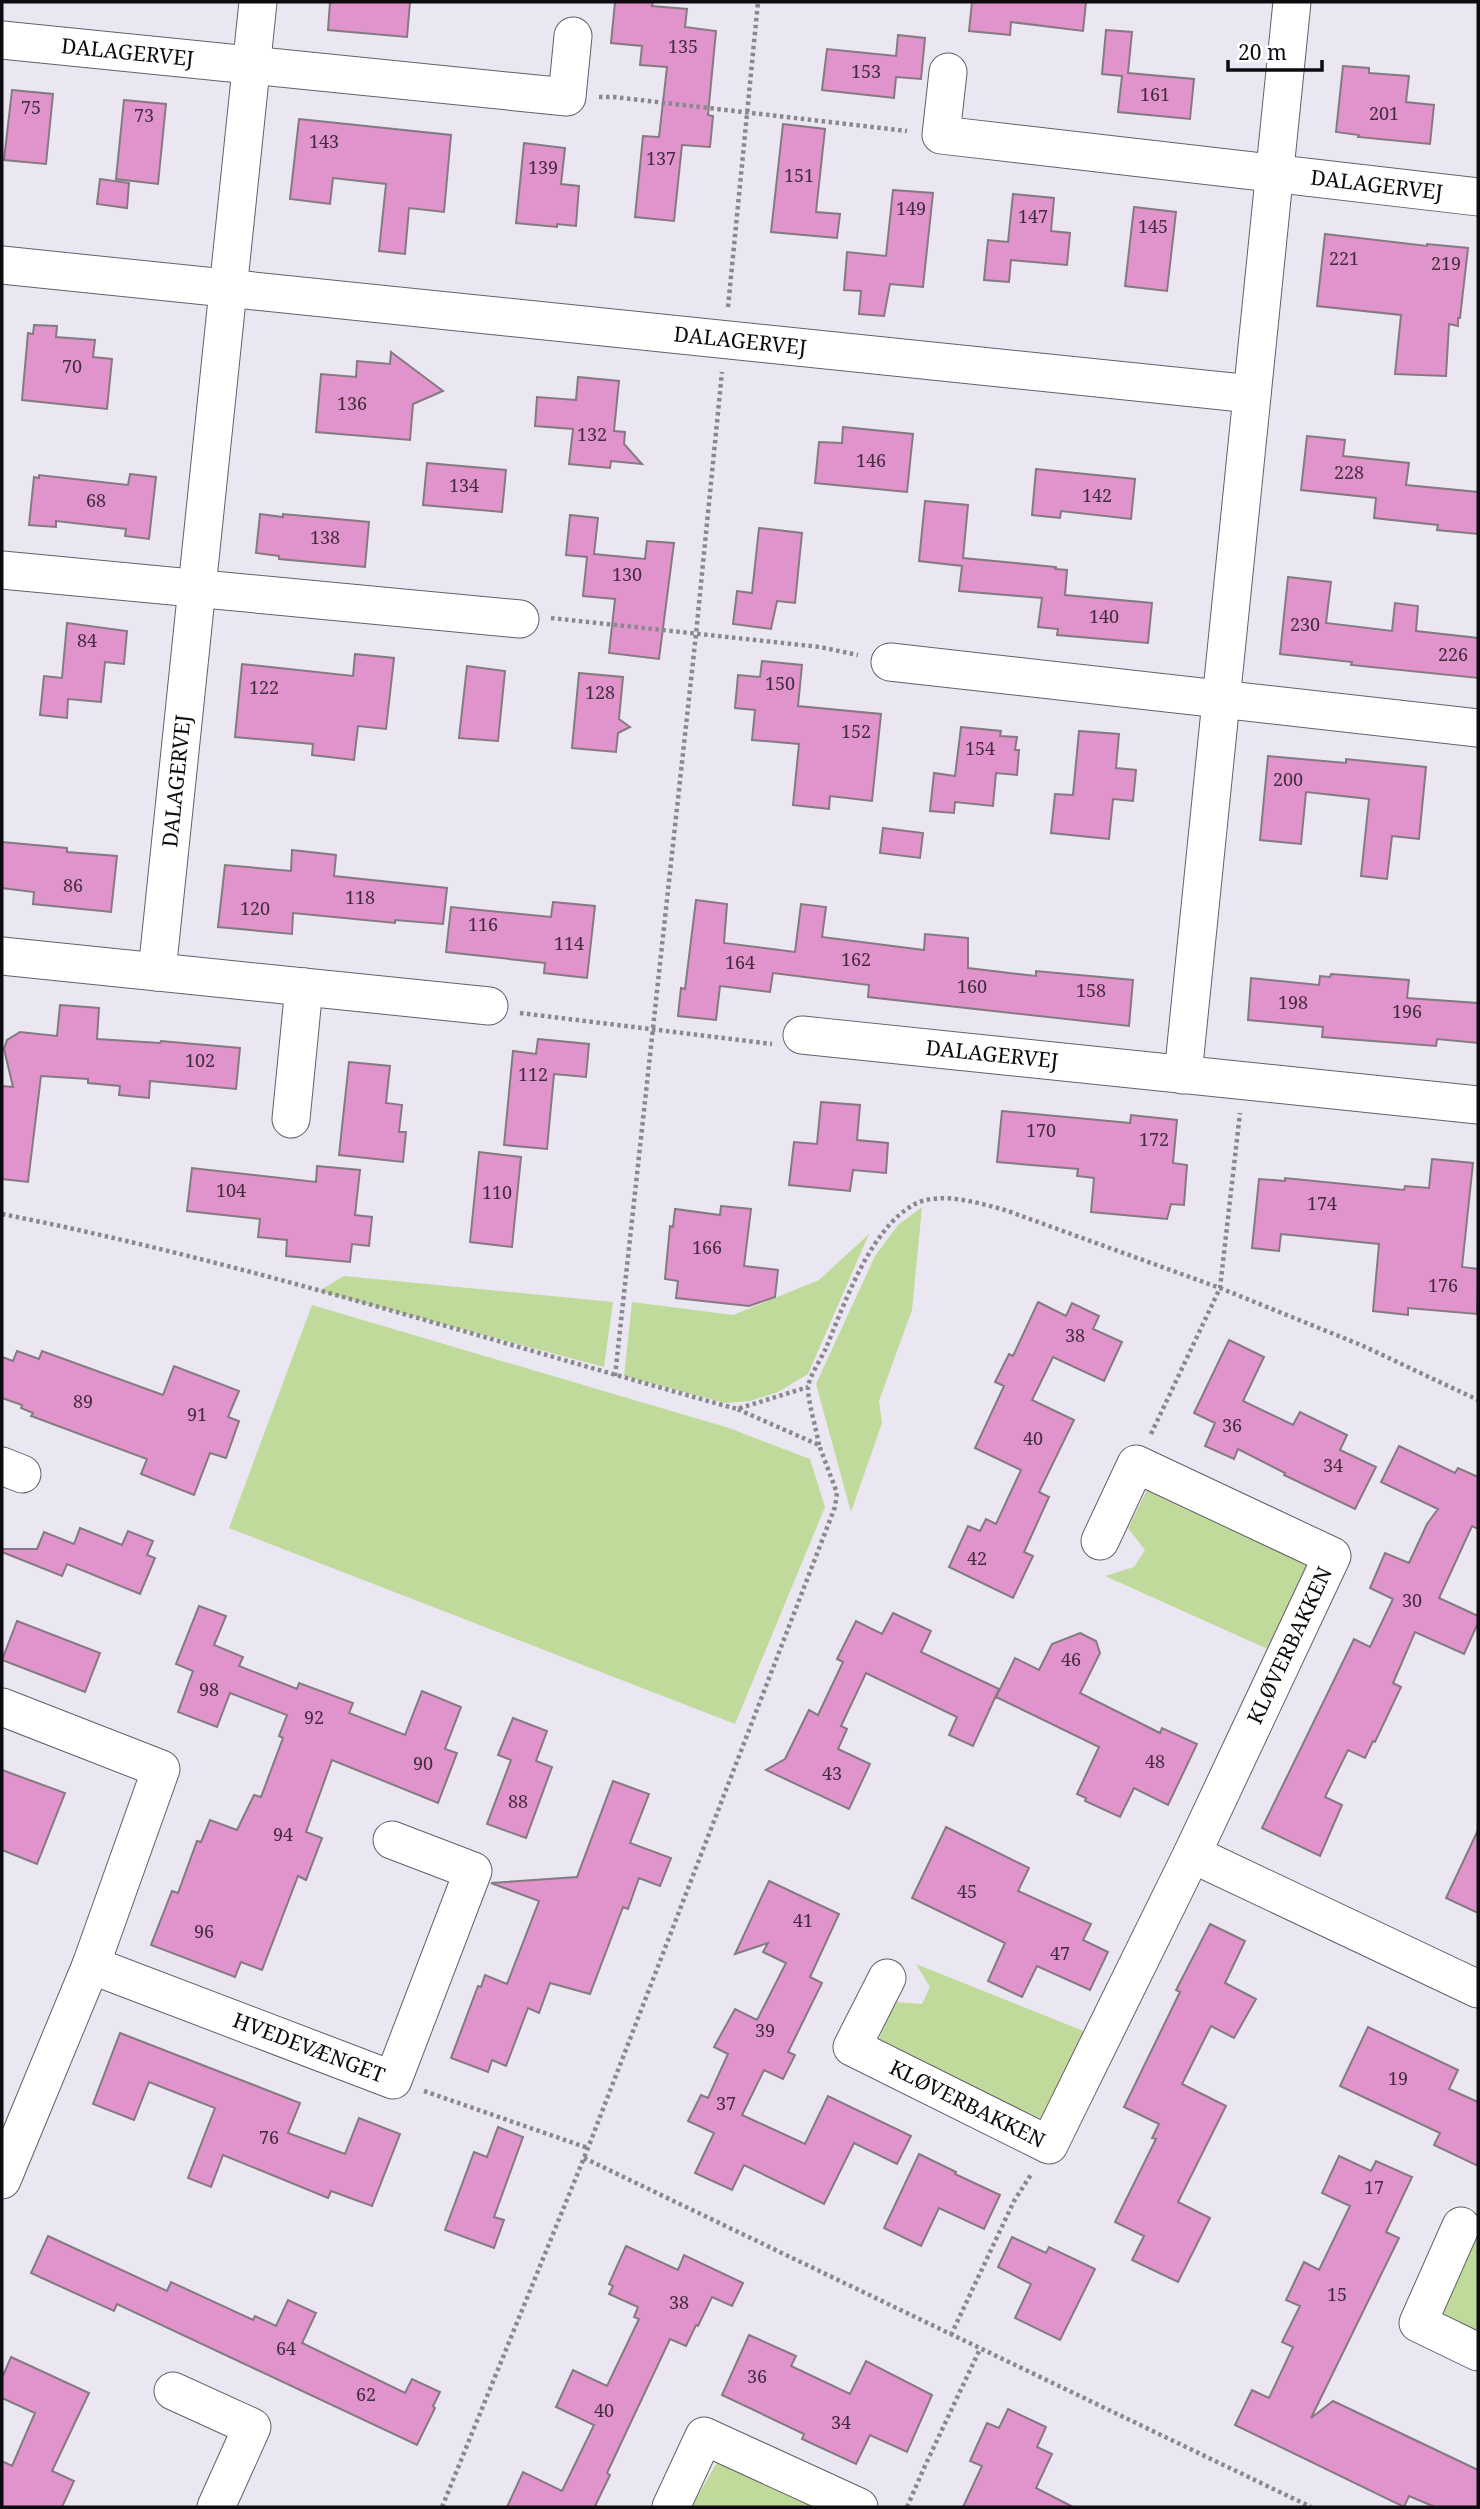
<svg xmlns="http://www.w3.org/2000/svg" width="1480" height="2509" font-family="'Noto Serif',serif">
  <style>
    .green { fill: #bfda9b }
    .building { fill: #e193cb; stroke: #847a80; stroke-width: 2 }
    .lines { fill: none; stroke-linecap: round; stroke-linejoin: round }
    .minor-casing { stroke: #636069; stroke-width: 39 }
    .path { stroke: #8a878f; stroke-width: 4.5; stroke-dasharray: 3.5 3.5; stroke-linecap: butt }
    .minor { stroke: #fff; stroke-width: 37 }
    .labels { text-anchor: middle; stroke-width: 7; stroke-linejoin: round; paint-order: stroke }
    .number-label { font-size: 18px; fill: #422d3e }
    .street-label { font-size: 21px; fill: #0d0b0f; stroke: #fff }
  </style>
  <rect width="100%" height="100%" fill="#ebe7f2"/>
  <path class="green" d="M922,1207l-10,103 -33,91 3,22 -31,89 -35,-128 59,-128 23,-31z
    M869,1234l-61,140 -30,18 -28,9 -25,2 -101,-27 8,-74 101,13 86,-35z
    M344,1276l269,26 -9,65 -285,-76z
    M312,1305l417,123 81,31 15,48 -90,217 -506,-196z
    M1147,1490l161,76 -36,85 -167,-75 29,-9 11,-17 -17,-22z
    M916,1964l170,68 -44,87 -165,-76 18,-41 27,2 8,-17z
    M1478,2232v106l-38,-17z
    M719,2459l99,48h-121l-4,-3z"/>
  <path class="building" d="M330,2h80l-3,35 -79,-7z
    M615,2h38l-1,4 35,3 -2,18 31,4 -8,84 5,1 -3,31 -28,-2 -8,76 -39,-4 8,-81 16,1 8,-70 -27,-2 2,-19 -31,-3z
    M972,2h114l-3,29 -72,-9 -1,13 -41,-4z
    M1106,30l26,2 -4,41 66,6 -4,40 -72,-7 4,-36 -20,-2z
    M898,35l27,3 -4,41 -25,-2 -2,21 -72,-8 5,-41 69,7z
    M1343,66l26,2v5l40,3 -3,26 28,3 -4,39 -72,-7 1,-2 -23,-3z
    M12,90l41,4 -7,70 -42,-4z
    M124,100l42,4 -8,80 -42,-5z
    M299,119l152,16 -7,77 -35,-4 -4,46 -26,-3 7,-67 -53,-6 -3,26 -40,-5z
    M783,124l42,5 -9,83 24,2 -3,24 -66,-6z
    M524,143l41,5 -4,36 18,2 -3,40 -19,-2v3l-41,-4z
    M100,179l29,4 -2,25 -30,-4z
    M893,190l40,3 -10,94 -33,-3 -6,32 -25,-2 2,-23 -17,-1 3,-38 39,4z
    M1013,194l41,4 -3,33 19,2 -3,32 -56,-5 -2,22 -25,-2 4,-40 20,2z
    M1134,207l42,5 -9,79 -42,-5z
    M1325,234l102,12v-2l41,4 -8,70h-2v8l-9,-2 -3,52 -51,-2 6,-59 -84,-9z
    M34,325l23,1 -1,11 39,3 -2,17 19,2 -5,50 -85,-9 6,-67 5,1z
    M391,352l52,39 -30,13 -3,36 -94,-8 5,-58 35,3 1,-16 33,3z
    M578,377l41,4 -5,50 11,1 -1,12 18,20 -31,-3 -1,7 -41,-4 4,-35 -38,-3 2,-29 39,3z
    M843,427l70,7 -6,58 -92,-9 4,-41 23,1z
    M1307,436l38,4 -2,16 66,7 -3,22 72,7v42l-41,-4 1,-5 -64,-7 2,-20 -75,-8z
    M427,463l79,7 -4,42 -79,-7z
    M1036,469l99,10 -4,40 -70,-8 -1,7 -28,-3z
    M130,474l26,3 -7,62 -24,-3 1,-7 -70,-8v6l-27,-2 5,-48 5,1v-3l89,10z
    M925,501l43,4 -5,53 93,9 -1,2 12,1 -2,25 87,8 -4,40 -91,-8 1,-6 -20,-2 4,-29 -83,-7 3,-25 -43,-5z
    M260,514l23,3v-3l86,8 -4,45 -86,-8v-3l-23,-3z
    M570,515l28,3 -4,36 51,5 2,-18 27,2 -15,116 -50,-6 6,-54 -32,-3 4,-39 -21,-2z
    M759,528l43,5 -7,70 -18,-2 -6,28 -38,-5 4,-33 15,2z
    M1288,577l43,5 -5,41 66,8 3,-28 23,3 -2,25 62,7v40l-127,-13 1,-3 -72,-8z
    M67,623l60,8 -3,33 -19,-2 -4,40 -33,-3 -1,19 -27,-3 4,-39 18,2z
    M355,654l39,4 -8,71 -28,-3 -4,34 -42,-5 1,-11 -78,-7 7,-73 111,12z
    M762,661l40,4 -4,41 83,8 -9,87 -42,-5 -1,13 -36,-4 6,-61 -47,-4 3,-30 -20,-2 3,-33 22,2z
    M467,666l38,5 -7,70 -39,-3z
    M579,673l44,4 -4,42 11,8 -12,6 -2,19 -44,-4z
    M961,727l40,4 -1,5 17,1 -2,13h4l-2,25 -21,-2 -3,33 -38,-4 -1,11 -24,-2 4,-38 21,3z
    M1079,731l40,3 -3,34 20,2 -3,31 -20,-2 -4,40 -58,-6 4,-39 18,1z
    M1268,756l78,7v-4l80,8 -7,72 -27,-3 -5,43 -26,-3 8,-77 -63,-7 -5,52 -41,-4z
    M883,828l40,5 -3,25 -40,-5z
    M2,842l65,6v4l50,4 -6,56 -78,-8 1,-12 -32,-4z
    M292,850l44,5 -2,21 113,12 -4,36 -48,-4v3l-102,-10 -1,21 -74,-7 7,-62 66,6z
    M696,900l31,4 -3,39 71,9 6,-48 25,3 -4,30 102,13 1,-16 43,4v30l68,8v-5l97,9 -4,46 -261,-29 1,-12 -96,-12 -3,19 -50,-6 -4,34 -38,-4 3,-28 4,1z
    M553,902l42,4 -8,72 -43,-5 1,-10 -99,-11 5,-45 100,10z
    M1331,974l78,6 -2,18 71,5v40l-41,-4 -1,7 -114,-9 1,-10 -75,-7 3,-42 68,7 1,-9 10,1z
    M60,1005l39,3 -2,31 63,4 1,-2 79,7 -4,41 -86,-8 -1,17 -30,-3 1,-9 -32,-3v-4l-47,-3 -13,106 -26,-3v-93l11,1 -9,-38 3,-9 13,-8 37,4z
    M538,1039l51,5 -3,33 -32,-3 -7,75 -43,-4 9,-94 23,3z
    M349,1062l41,4 -4,37 16,2 -3,27h7l-3,30 -64,-7z
    M821,1102l39,3 -3,35 31,3 -2,30 -33,-3 -3,21 -61,-6 5,-43 23,2z
    M1002,1111l128,12 1,-8 46,5 -4,43 14,2 -3,40 -13,-1 -4,15 -76,-7 3,-34 -17,-2 1,-7 -81,-7z
    M479,1152l42,5 -9,90 -42,-5z
    M1432,1159l41,4 -11,104 16,2 -1,45 -69,-6v7l-35,-4 6,-67 -98,-10 -2,17 -27,-3 7,-69 26,2v-3l119,12 1,-4 24,2z
    M317,1166l43,4 -5,45 17,2 -3,29 -17,-2 -2,18 -64,-6 1,-16 -29,-3 2,-18 -73,-8 5,-43 124,14z
    M721,1206l30,3 -7,57 34,4 -3,27 -26,9 -73,-8 2,-17 -13,-2 5,-53 3,1 2,-18 45,6z
    M1038,1302l28,14 6,-13 27,13 -6,13 29,13 -18,39 -51,-24 -21,43 42,20 -35,72 10,5 -25,55 9,4 -20,42 -64,-31 19,-41 12,5 6,-12 10,5 25,-54 -46,-22 29,-62 -9,-4 14,-28 4,2z
    M1229,1340l35,17 -21,44 50,24 7,-13 47,23 -7,15 36,17 -21,42 -71,-34 1,-2 -47,-24 -4,10 -29,-13 10,-23 -21,-10z
    M17,1351l22,8 3,-8 121,44 11,-29 65,25 -11,26 11,4 -13,37 -16,-5 -16,42 -53,-21 6,-15 -116,-43 2,-3 -12,-5 1,-3 -20,-7v-41l11,4z
    M1399,1446l56,27 3,-5 20,9v52l-6,-3 -33,72 39,18v7l-14,31 -49,-22 -22,51 8,4 -26,55 -2,-1 -8,17 -17,-8 -23,47 17,8 -22,51 -58,-28 92,-189 16,8 23,-48 -23,-11 15,-35 24,10 18,-39 11,-15 -57,-27z
    M80,1528l42,17 6,-14 25,10 -6,14 8,3 -15,36 -73,-30 -5,12 -60,-24v-3h35l7,-17 30,12z
    M199,1606l27,10 -12,29 29,12 -4,9 58,23 2,-6 54,20 -4,10 56,22 17,-44 39,16 -16,42 12,4 -19,50 -106,-43 -26,72 16,6 -16,42 -8,-4 -36,94 -21,-8 -6,15 -84,-32 21,-54 6,2 19,-52 4,1 9,-22 27,10 17,-35 7,2 22,-59 -4,-2 8,-21 -57,-22 -13,34 -39,-15 15,-41 -17,-7z
    M893,1613l38,18 -10,21 78,37 -26,57 -24,-11 8,-18 -91,-44 -25,53 6,3 -9,20 32,15 -21,45 -83,-39 19,-11 24,-49 9,5 25,-53 -6,-3 19,-38 26,13z
    M17,1621l83,32 -15,39 -83,-32z
    M1080,1633l16,8 4,12 -20,40 80,40 2,-5 35,16 -29,61 -34,-17 -14,29 -35,-16 1,-3 -9,-4 22,-47 -103,-50 19,-39 24,12 13,-26z
    M513,1718l34,13 -11,30 16,6 -26,71 -39,-14 24,-64 -13,-5z
    M2,1770l63,23 -28,71 -35,-14z
    M613,1781l36,13 -19,49 41,15 -11,28 -21,-8 -11,31 -5,-2 -33,87 -40,-11 -11,30 -11,-5 -22,58 -14,-6 -4,12 -37,-14 27,-72 3,1 4,-12 22,9 32,-83 -48,-18 86,-6z
    M946,1827l83,41 -11,23 73,33 -8,16 25,12 -18,38 -53,-24 -15,31 -34,-16 17,-38 -93,-45z
    M1478,1830v83l-32,-15z
    M769,1881l70,33 -29,63 12,6 -34,69 7,3 -12,24 -19,-9 -22,45 63,29 23,-48 83,40 -14,28 -43,-21 -30,61 -80,-39 -12,25 -37,-17 19,-40 -26,-12 13,-26 7,3 20,-44 -14,-7 21,-38 22,11 29,-57 -23,-11 5,-9 -33,11z
    M1210,1924l35,17 -20,42 31,16 -22,39 -23,-12 -29,58 44,22 -48,96 32,16 -32,64 -46,-22 12,-24 -29,-14 41,-83 -4,-1 7,-14 -35,-17 56,-115 -4,-2z
    M1368,2027l90,43 -9,19 29,13v64l-44,-21 6,-12 -100,-47z
    M120,2033l180,70 -12,30 57,21 14,-36 41,16 -28,72 -41,-15 -3,7 -105,-43 -12,32 -23,-9 27,-70 -66,-26 -15,38 -41,-16z
    M498,2127l25,10 -29,80 10,3 -10,28 -49,-18 29,-78 13,5z
    M919,2154l37,18 -1,2 45,21 -16,34 -45,-21 -18,38 -37,-18z
    M1339,2156l32,15 5,-10 36,16 -26,55 13,6 -88,180 22,-17 145,69v37h-43l-26,-11 -5,11 -169,-82 17,-35 17,8 24,-51 -11,-5 18,-36 -14,-6 18,-38 15,8 31,-64 -28,-13z
    M48,2236l119,55 4,-9 82,38 2,-4 21,10 12,-26 28,13 -14,30 103,50 7,-14 28,13 -7,14 2,2 -18,37 -300,-141 -3,7 -83,-38z
    M1012,2237l34,16 3,-6 46,22 -35,71 -45,-22 16,-34 -33,-17z
    M626,2246l52,24 6,-15 59,28 -11,23 -20,-9 -14,29 -2,-1 -10,21 -16,-7 -63,134 3,2 -15,31 3,1h-91l16,-35 39,19 32,-66 -38,-18 17,-37 34,16 32,-67 -5,-2 4,-10 -29,-13 4,-8 -4,-2z
    M749,2335l47,21 -5,10 59,28 16,-33 66,34 -25,57 -37,-17 -14,29 -54,-25 2,-5 -82,-39z
    M11,2357l78,36 -37,78 22,10 -12,26h-60v-46l10,5 23,-53 -33,-15v-20z
    M1008,2409l38,18 -9,20 15,7 -16,34 37,19h-110l19,-41 -12,-5 17,-38 12,5z"/>
  <g class="lines">
    <g class="minor-casing">
      <g id="minor">
        <path id="s1" d="M2,40l565,57 6,-61"/>
        <path id="s2" d="M948,72l-7,63 537,62"/>
        <path id="s3" d="M2,265l1250,129"/>
        <path d="M2,570l518,49"/>
        <path d="M890,662l588,66"/>
        <path d="M2,956l487,50"/>
        <path id="s4" d="M157,972l101,-970"/>
        <path id="s5" d="M802,1035l676,70"/>
        <path d="M1183,1075l109,-1073"/>
        <path d="M291,1119l13,-132"/>
        <path d="M2,1466l20,8"/>
        <path d="M2,1707l159,62 -70,196 -89,215"/>
        <path d="M1192,1854l286,135"/>
        <path id="s6" d="M91,1965l302,115 80,-209 -81,-31"/>
        <path id="s7" d="M887,1978l-35,69 197,98 143,-291 140,-298 -196,-92 -36,77"/>
        <path d="M1461,2226l-43,97 60,29"/>
        <path d="M173,2391l79,36 -36,80"/>
        <path d="M671,2507l33,-71 155,71"/>
      </g>
    </g>
    <path class="path" d="M599,97h15l293,34
      M728,307l30,-305
      M551,618l269,29 38,8
      M520,1013l252,31
      M2,1214c248,49 491,128 735,195l71,-22
      M615,1376l81,-742 26,-262
      M1151,1434l69,-146 20,-175
      M819,1445c-2,-13 -12,-47 -11,-58 2,-12 13,-28 18,-39 19,-45 44,-120 89,-144 25,-13 64,-1 90,6l215,78 141,57 117,55
      M424,2091l164,57
      M584,2158l727,349
      M951,2335l63,-134 18,-28
      M442,2507l146,-359 247,-641 2,-14 -18,-48 -82,-36
      M907,2507l17,-39 56,-119"/>
    <use href="#minor" class="minor"/>
  </g>
  <g class="labels">
    <g class="number-label">
      <text x="683" y="53">135</text>
      <text x="866" y="78">153</text>
      <text x="1155" y="101">161</text>
      <text x="31" y="114">75</text>
      <text x="1384" y="120">201</text>
      <text x="144" y="122">73</text>
      <text x="324" y="148">143</text>
      <text x="661" y="165">137</text>
      <text x="543" y="174">139</text>
      <text x="799" y="182">151</text>
      <text x="911" y="215">149</text>
      <text x="1033" y="223">147</text>
      <text x="1153" y="233">145</text>
      <text x="1344" y="265">221</text>
      <text x="1446" y="270">219</text>
      <text x="72" y="373">70</text>
      <text x="352" y="410">136</text>
      <text x="592" y="441">132</text>
      <text x="871" y="467">146</text>
      <text x="1349" y="479">228</text>
      <text x="464" y="492">134</text>
      <text x="1097" y="502">142</text>
      <text x="96" y="507">68</text>
      <text x="325" y="544">138</text>
      <text x="627" y="581">130</text>
      <text x="1104" y="623">140</text>
      <text x="1305" y="631">230</text>
      <text x="87" y="647">84</text>
      <text x="1453" y="661">226</text>
      <text x="780" y="690">150</text>
      <text x="264" y="694">122</text>
      <text x="600" y="699">128</text>
      <text x="856" y="738">152</text>
      <text x="980" y="755">154</text>
      <text x="1288" y="786">200</text>
      <text x="73" y="892">86</text>
      <text x="360" y="904">118</text>
      <text x="255" y="915">120</text>
      <text x="483" y="931">116</text>
      <text x="569" y="950">114</text>
      <text x="856" y="966">162</text>
      <text x="740" y="969">164</text>
      <text x="972" y="993">160</text>
      <text x="1091" y="997">158</text>
      <text x="1293" y="1009">198</text>
      <text x="1407" y="1018">196</text>
      <text x="200" y="1067">102</text>
      <text x="533" y="1081">112</text>
      <text x="1041" y="1137">170</text>
      <text x="1154" y="1146">172</text>
      <text x="231" y="1197">104</text>
      <text x="497" y="1199">110</text>
      <text x="1322" y="1210">174</text>
      <text x="707" y="1254">166</text>
      <text x="1443" y="1292">176</text>
      <text x="1075" y="1342">38</text>
      <text x="83" y="1408">89</text>
      <text x="197" y="1421">91</text>
      <text x="1232" y="1432">36</text>
      <text x="1033" y="1445">40</text>
      <text x="1333" y="1472">34</text>
      <text x="977" y="1565">42</text>
      <text x="1412" y="1607">30</text>
      <text x="1071" y="1666">46</text>
      <text x="209" y="1696">98</text>
      <text x="314" y="1724">92</text>
      <text x="1155" y="1768">48</text>
      <text x="423" y="1770">90</text>
      <text x="832" y="1780">43</text>
      <text x="518" y="1808">88</text>
      <text x="283" y="1841">94</text>
      <text x="967" y="1898">45</text>
      <text x="803" y="1927">41</text>
      <text x="204" y="1938">96</text>
      <text x="1060" y="1960">47</text>
      <text x="765" y="2037">39</text>
      <text x="1398" y="2085">19</text>
      <text x="726" y="2110">37</text>
      <text x="269" y="2144">76</text>
      <text x="1374" y="2194">17</text>
      <text x="1337" y="2301">15</text>
      <text x="679" y="2309">38</text>
      <text x="286" y="2355">64</text>
      <text x="757" y="2383">36</text>
      <text x="366" y="2401">62</text>
      <text x="604" y="2417">40</text>
      <text x="841" y="2429">34</text>
    </g>
    <g class="street-label">
      <text dy="7" stroke="none"><textPath href="#s1" startOffset="126">DALAGERVEJ</textPath></text>
      <text dy="7" stroke="none"><textPath href="#s2" startOffset="502">DALAGERVEJ</textPath></text>
      <text dy="7" stroke="none"><textPath href="#s3" startOffset="742">DALAGERVEJ</textPath></text>
      <text dy="7" stroke="none"><textPath href="#s4" startOffset="192">DALAGERVEJ</textPath></text>
      <text dy="7" stroke="none"><textPath href="#s5" startOffset="191">DALAGERVEJ</textPath></text>
      <text dy="7" stroke="none"><textPath href="#s7" startOffset="852">KLØVERBAKKEN</textPath></text>
      <text dy="7" stroke="none"><textPath href="#s6" startOffset="233">HVEDEVÆNGET</textPath></text>
      <text dy="7" stroke="none"><textPath href="#s7" startOffset="206">KLØVERBAKKEN</textPath></text>
    </g>
  </g>
  <rect width="1480" height="2509" fill="none" stroke="#0d0b0f" stroke-width="7"/>
  <path d="M1228 60v10h94v-10" fill="none" stroke="#0d0b0f" stroke-width="3.5"/>
  <text x="1238" y="60" font-size="21" fill="#0d0b0f" stroke="#ffffff" stroke-width="5" paint-order="stroke">20 m</text>
</svg>
